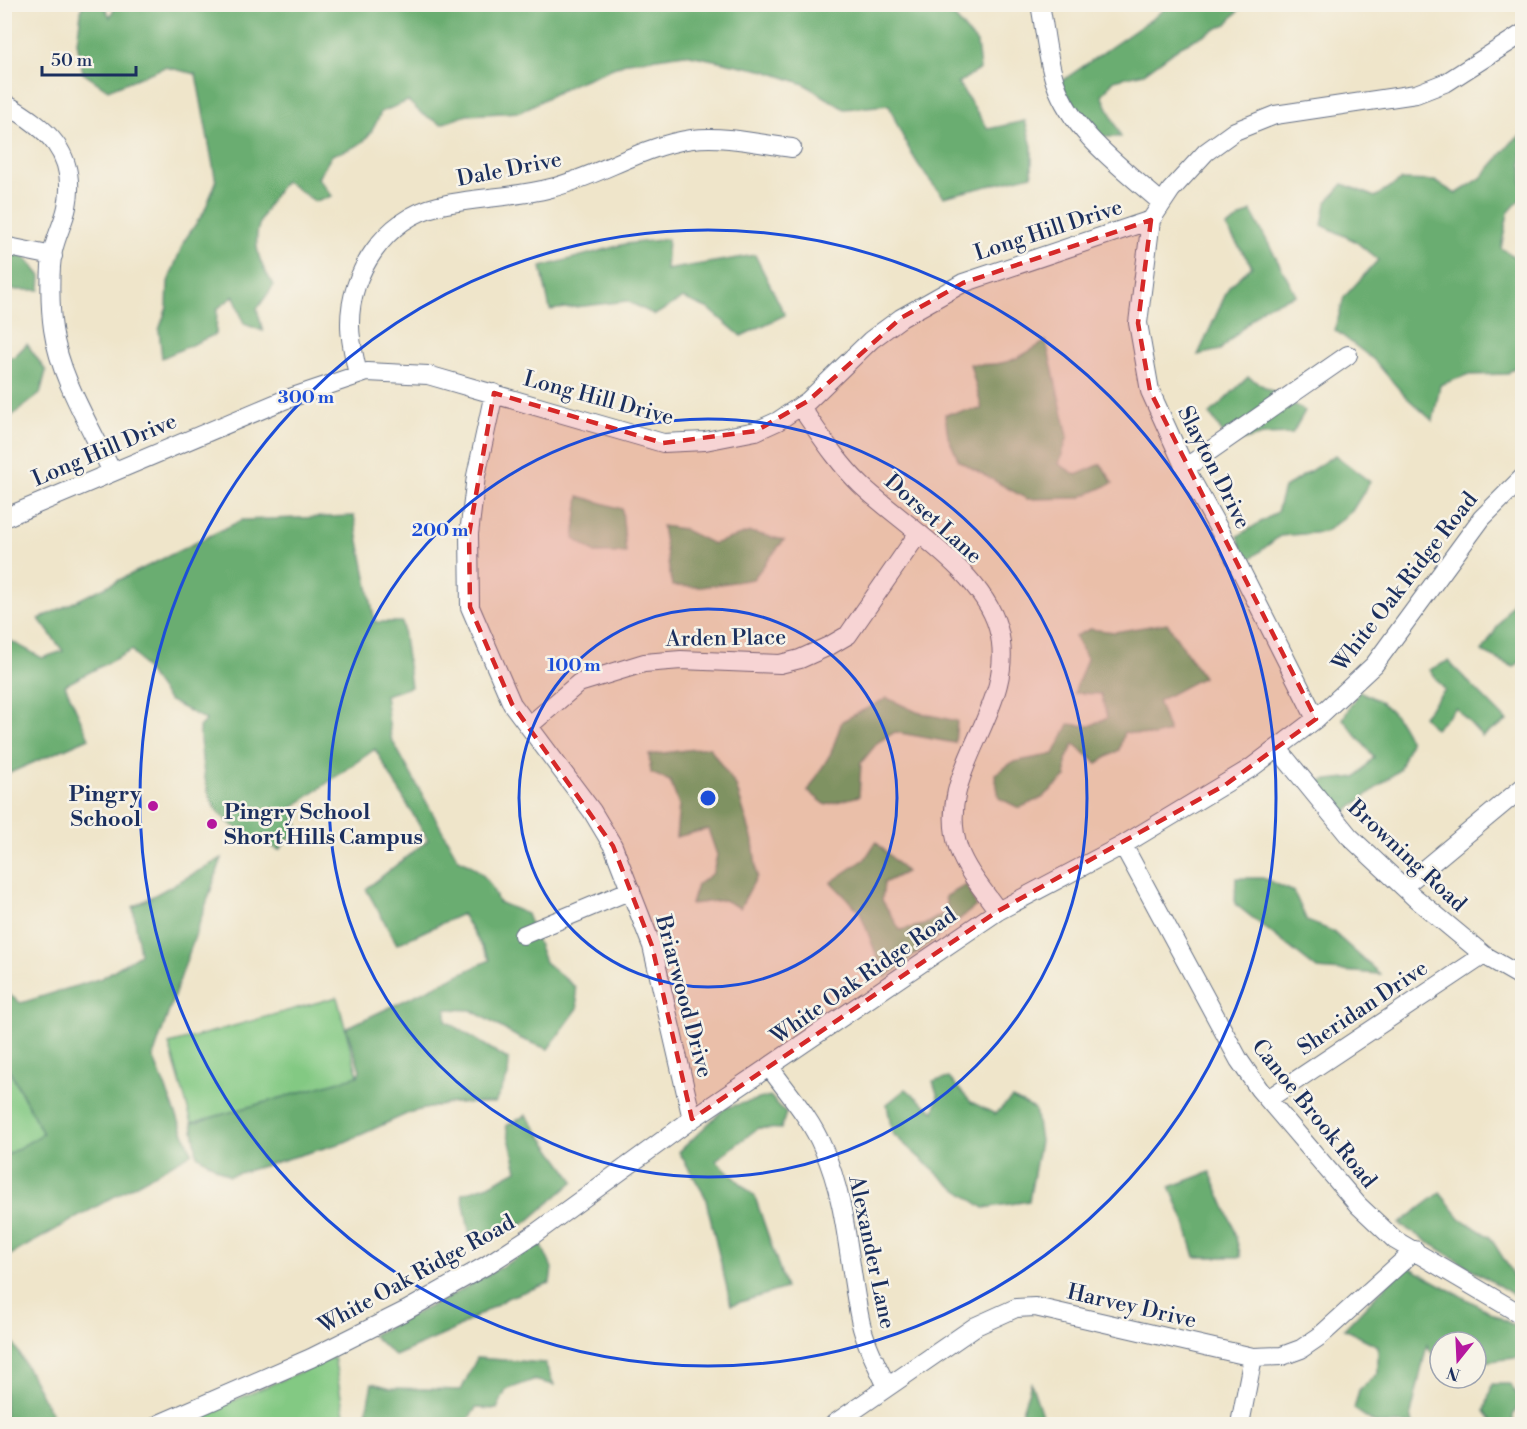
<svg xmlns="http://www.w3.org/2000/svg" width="1527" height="1429" font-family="'Libre Bodoni',serif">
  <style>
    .green { fill: #83c983; stroke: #4f7c70; stroke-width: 1.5 }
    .forest { fill: #6aad71; stroke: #426e68; stroke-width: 1.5 }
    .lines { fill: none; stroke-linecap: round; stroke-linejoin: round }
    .minor-casing { stroke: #656f84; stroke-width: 20 }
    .minor { stroke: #fff; stroke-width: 18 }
    .marked { fill: #d62828; fill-opacity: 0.2; stroke: #d62828; stroke-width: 4.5; stroke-dasharray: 12 8; stroke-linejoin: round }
    .ring { fill: none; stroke: #1d4ed8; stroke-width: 3 }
    .poi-dot { fill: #b5179e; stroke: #f7f3e8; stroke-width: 2 }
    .labels { text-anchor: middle; stroke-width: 5; stroke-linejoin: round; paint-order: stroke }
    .street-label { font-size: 22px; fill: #1b2f5e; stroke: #f7f3e8 }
    .poi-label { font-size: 22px; font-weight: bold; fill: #1b2f5e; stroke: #f7f3e8; text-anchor: end }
    .centre { fill: #1d4ed8; stroke: #f7f3e8; stroke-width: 3 }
    .ring-label { font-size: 18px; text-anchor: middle; font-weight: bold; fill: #1d4ed8; stroke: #f7f3e8; stroke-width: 5; stroke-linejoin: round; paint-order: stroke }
  </style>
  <rect width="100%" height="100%" fill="#f7f3e8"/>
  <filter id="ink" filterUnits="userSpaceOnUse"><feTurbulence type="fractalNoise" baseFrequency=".0167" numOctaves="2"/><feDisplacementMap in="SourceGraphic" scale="12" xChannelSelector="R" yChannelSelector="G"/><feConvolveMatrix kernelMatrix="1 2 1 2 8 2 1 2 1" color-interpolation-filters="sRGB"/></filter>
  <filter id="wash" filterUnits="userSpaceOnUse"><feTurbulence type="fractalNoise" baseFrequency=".008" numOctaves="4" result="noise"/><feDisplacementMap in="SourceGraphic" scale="24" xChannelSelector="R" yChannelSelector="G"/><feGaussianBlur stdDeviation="1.35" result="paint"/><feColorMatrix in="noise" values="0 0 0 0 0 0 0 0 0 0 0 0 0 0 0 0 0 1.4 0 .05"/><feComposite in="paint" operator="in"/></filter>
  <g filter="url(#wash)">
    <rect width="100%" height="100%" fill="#efe5ca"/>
    <path class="green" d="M337,997l21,79 -166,47 -23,-79z
      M4,1061l39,73 -38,124h-1z
      M334,1357l10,57 -2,10h-162z"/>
    <path class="forest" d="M82,5h22l6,12 6,-13 828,1 33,38 3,26 -22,14 30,46 37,-8 7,25v29l-88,22c-28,-30 -40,-55 -55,-92l-45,4 -40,-25 -38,-13 -81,-17 -57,8 -57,23 -51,27 -53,3 -26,9 -19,-10 -14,-13 -27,11c-13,31 -18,33 -49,43l-14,23 14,18 -16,6 -31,-21c-29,38 -41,63 -11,104l-17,24 6,22 -19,-7 -10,-28 -17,13 -1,25 -54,24 -3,-28 8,-23 1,-25 16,-41 20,-29 12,-30 -20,-108 -31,-7 -57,23 -25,-17 -6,-31z
      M1168,5h75l-16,19 -46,22 -37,27 -30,7 -12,15 19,42h-23l-39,-54 97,-67z
      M1522,135v62l-14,16 -7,35 21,14v99l-15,13 -40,1 -27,10 -7,36 -28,-25 -31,-36 -39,-30 9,-33 34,-37 -23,-19 -33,-16 4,-22 17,-19 32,13 26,-17 34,1 21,13 25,-16 32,-37z
      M1251,211l45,84 -32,12 -44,43 -22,5 31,-68 23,-21 -26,-39z
      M668,239l-2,31 89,-15 30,60 -44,21 -32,-27 -26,-11 -28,17 -28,-14 -77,9 -9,-43 84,-23z
      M4,252l21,5 16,19 -1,14h-35z
      M1046,341l22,95 -9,28 17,11 25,-11 12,19 -34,15 -52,1 -68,-38 -11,-24 -3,-23 37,-5 -12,-45c36,3 46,-4 76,-23z
      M27,344l19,27 -6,23 -35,27v-64h9z
      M1248,377l57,34 -13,23 -29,1 -33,9 -20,-30z
      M1335,455l35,27 -18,29 -27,21 -45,4 -34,26 -8,-26 39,-24 7,-24z
      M579,496l43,13 4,44h-31l-21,-14z
      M354,516l21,106h27l9,65 -26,8 6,43 67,121c22,9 33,22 40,43l29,12 18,48 30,25 3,21 -30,41 -29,-11 -48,-28 -25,-1v12l63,39 -1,16 -13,27h-43l-41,9 -66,30 -116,34 -32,-21 -5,-32 166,-47 2,-6 -14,-42 144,-68 -28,-46 -65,30 -31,-55 62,-49 -53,-91 -83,59 7,19 -20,23c-21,-10 -49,-21 -63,-41 -13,-18 -15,-60 -17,-82l7,-7 -38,-20 -36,-50 -67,35 24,53 -84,37 -1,-129 5,-6 33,18 21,-7 -24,-32 203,-99z
      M662,526l21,3 30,15 37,-12 34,8 -31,39 -52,8 -29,-1z
      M1522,590v70l-8,7 -32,-15 35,-57z
      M1167,623l36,54 -45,24 11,31 -16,4 -29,-4 -5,18 -22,13 -23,-19 -8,16v17l-24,21 -23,10 -20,-10 -4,-24 18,-12 41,-8 15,-30 21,2 17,-8 -6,-24 -27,-1 13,-34 -12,-23 15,-7 25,3z
      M1448,661l59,60 -25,15 -26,-28 -21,21 -12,-13 22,-26 -16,-20z
      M1359,691c28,12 39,23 51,51l-11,28 -59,46 -31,-34 47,-5 18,-20 -31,-38z
      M887,698l30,14 40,9 -2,22 -60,-11 -17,10 -17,21 -2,33 -33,9 -18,-14 23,-38 11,-32z
      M709,747l27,39 17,55 4,35 -17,32 -16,-8 -33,4 6,-19 16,-12 4,-18 -9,-26 -32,8 3,-32 -9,-24 -19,-8 -2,-18z
      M876,842l30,30 -22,11 -2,17 18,30 24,-5 24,-14 -3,-14 21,-12 10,21 -91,72 -25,-66 -29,-30 34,-23z
      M222,858l-69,199 39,96 -187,105v-102l38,-22 -38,-73v-69l16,11 81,-25 38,-24 -7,-47z
      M1236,878h27l31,14 13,29 25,10 48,43 -63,-5 -82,-65z
      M949,1078l22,24 24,12 17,-16 23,11 5,32 -11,60 -45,7 -35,-24 -57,-51 -5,-29 19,-15 28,23 4,-15 -5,-16z
      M770,1096l16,17 -5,16 -23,-1 -42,32 39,37 31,91 -55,17 -26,-109 -26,-44 46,-44z
      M526,1115l48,66 -47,41 -55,25 -10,-53 27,-9 28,-15 -11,-44z
      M1210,1172l22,51 9,34h-46l-11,-37 -14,-33z
      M1440,1193l21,26 29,18 20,32 12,31 -123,-76z
      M541,1244l11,24 -2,15 -41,14 -57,34 -57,25 -23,-21 77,-38z
      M1409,1267l113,63v27l-46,6v-21h-36v25l-13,-22 -16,69 2,10h-37l-22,-15 5,-19 19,-17v-27l-34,-17 44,-46z
      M4,1327h1l52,97h-52z
      M477,1358l68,5 9,22 -21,-5 -27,10 -9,19 -21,-1 -11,16h-101l8,-41 19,5 70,2z
      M1031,1383l14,41h-27z
      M1492,1384h18l11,16 -8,16v8h-19l-9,-13z"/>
  </g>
  <g filter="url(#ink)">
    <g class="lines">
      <g class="minor-casing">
        <path id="minor" d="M1040,4c5,26 7,54 15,78 17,51 69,87 107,121
          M4,103c43,25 74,50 63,104 -3,15 -11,29 -14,44 -4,20 -3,57 0,78 7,50 38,98 59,143
          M4,246l49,10
          M358,375c-3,-16 -8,-33 -8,-49 -1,-53 36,-108 88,-120 37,-9 76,-8 113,-18 48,-12 91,-42 141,-49 33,-4 68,5 100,9
          M494,393l-18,83 -7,58 1,73 42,97 80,107 21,35 39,100 40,173
          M800,406c19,27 37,56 61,79 41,39 121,86 137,143 23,81 -67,142 -39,222 8,22 26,42 39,61
          M1185,468l163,-113
          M4,518l280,-118 83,-28 61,3 235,68 42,-2 51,-10 22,-10 30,-20 63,-61 30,-22 62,-35 188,-63
          M1316,719l-86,-170 -45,-81 -35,-77 -12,-68 13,-103 20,-30 35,-38 29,-21 40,-16 141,-21 31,-12 75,-48
          M530,725l49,-42 65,-20 37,-3 99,4 20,-5 29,-13 19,-11 70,-101
          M1278,749l71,87 65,61 70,58 38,22
          M1123,845l116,215 20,29 99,116 37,35 127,75
          M1404,886l118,-98
          M523,935l108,-45
          M770,1068c19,26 41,51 53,80 25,56 25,117 38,176 5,22 17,43 26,63
          M1268,1099l216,-144
          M159,1424l152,-66 96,-48 80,-45 46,-30 159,-116 306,-208 125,-66 128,-77 65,-49 58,-54 108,-147 40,-40
          M834,1424l142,-98 40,-18 19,-1 218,50 29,-1 19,-7 19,-13 95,-86
          M1240,1424l13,-67"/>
      </g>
      <use href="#minor" class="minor"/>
    </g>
  </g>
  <path class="marked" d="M1151,220l-13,103 12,68 166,328 -91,66 -227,126 -306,208 -40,-173 -39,-100 -101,-142 -42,-97 -1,-73 25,-141 169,50 93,-12 52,-30 93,-83 62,-35z"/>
  <g class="ring">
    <circle cx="708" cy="798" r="189"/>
    <circle cx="708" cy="798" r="379"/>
    <circle cx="708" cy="798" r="568"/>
  </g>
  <g class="poi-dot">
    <circle cx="153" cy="806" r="6"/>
    <circle cx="212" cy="824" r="6"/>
  </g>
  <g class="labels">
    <g class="street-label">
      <text transform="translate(509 168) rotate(-11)" y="8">Dale Drive</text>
      <text transform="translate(1048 229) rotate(-18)" y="8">Long Hill Drive</text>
      <text transform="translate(599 397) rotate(15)" y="8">Long Hill Drive</text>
      <text transform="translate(104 449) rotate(-23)" y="8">Long Hill Drive</text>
      <text transform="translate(1215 467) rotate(63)" y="8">Slayton Drive</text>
      <text transform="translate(934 518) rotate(42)" y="8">Dorset Lane</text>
      <text transform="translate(1404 581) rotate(-52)" y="8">White Oak Ridge Road</text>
      <text transform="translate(726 637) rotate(-1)" y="8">Arden Place</text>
      <text transform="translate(1408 855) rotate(43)" y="8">Browning Road</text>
      <text transform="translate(863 975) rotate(-35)" y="8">White Oak Ridge Road</text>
      <text transform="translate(685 996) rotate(75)" y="8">Briarwood Drive</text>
      <text transform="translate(1362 1007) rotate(-34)" y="8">Sheridan Drive</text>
      <text transform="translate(1315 1113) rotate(51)" y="8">Canoe Brook Road</text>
      <text transform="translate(873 1252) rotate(78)" y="8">Alexander Lane</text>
      <text transform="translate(416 1273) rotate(-29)" y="8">White Oak Ridge Road</text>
      <text transform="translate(1132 1305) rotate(13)" y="8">Harvey Drive</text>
    </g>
    <g class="poi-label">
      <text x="141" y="801">Pingry<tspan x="141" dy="25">School</tspan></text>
      <text x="224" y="819" text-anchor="start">Pingry School<tspan x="224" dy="25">Short Hills Campus</tspan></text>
    </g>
  </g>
  <circle cx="708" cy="798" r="9" class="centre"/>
  <g class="ring-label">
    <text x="306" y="403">300 m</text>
    <text x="440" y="536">200 m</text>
    <text x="574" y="671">100 m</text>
  </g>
  <rect width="1527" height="1429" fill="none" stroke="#f7f3e8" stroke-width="24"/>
  <g transform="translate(1458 1360) rotate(198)"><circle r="28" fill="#f7f3e8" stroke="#9fa5b1" stroke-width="1.5"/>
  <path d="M0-4.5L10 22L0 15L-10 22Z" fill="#b5179e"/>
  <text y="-9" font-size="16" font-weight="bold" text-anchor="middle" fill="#1b2f5e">N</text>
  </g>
  <path d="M42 66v9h94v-9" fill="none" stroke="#1b2f5e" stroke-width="3"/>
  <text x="51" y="66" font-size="18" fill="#1b2f5e" stroke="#f7f3e8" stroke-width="4.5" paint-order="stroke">50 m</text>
</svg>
